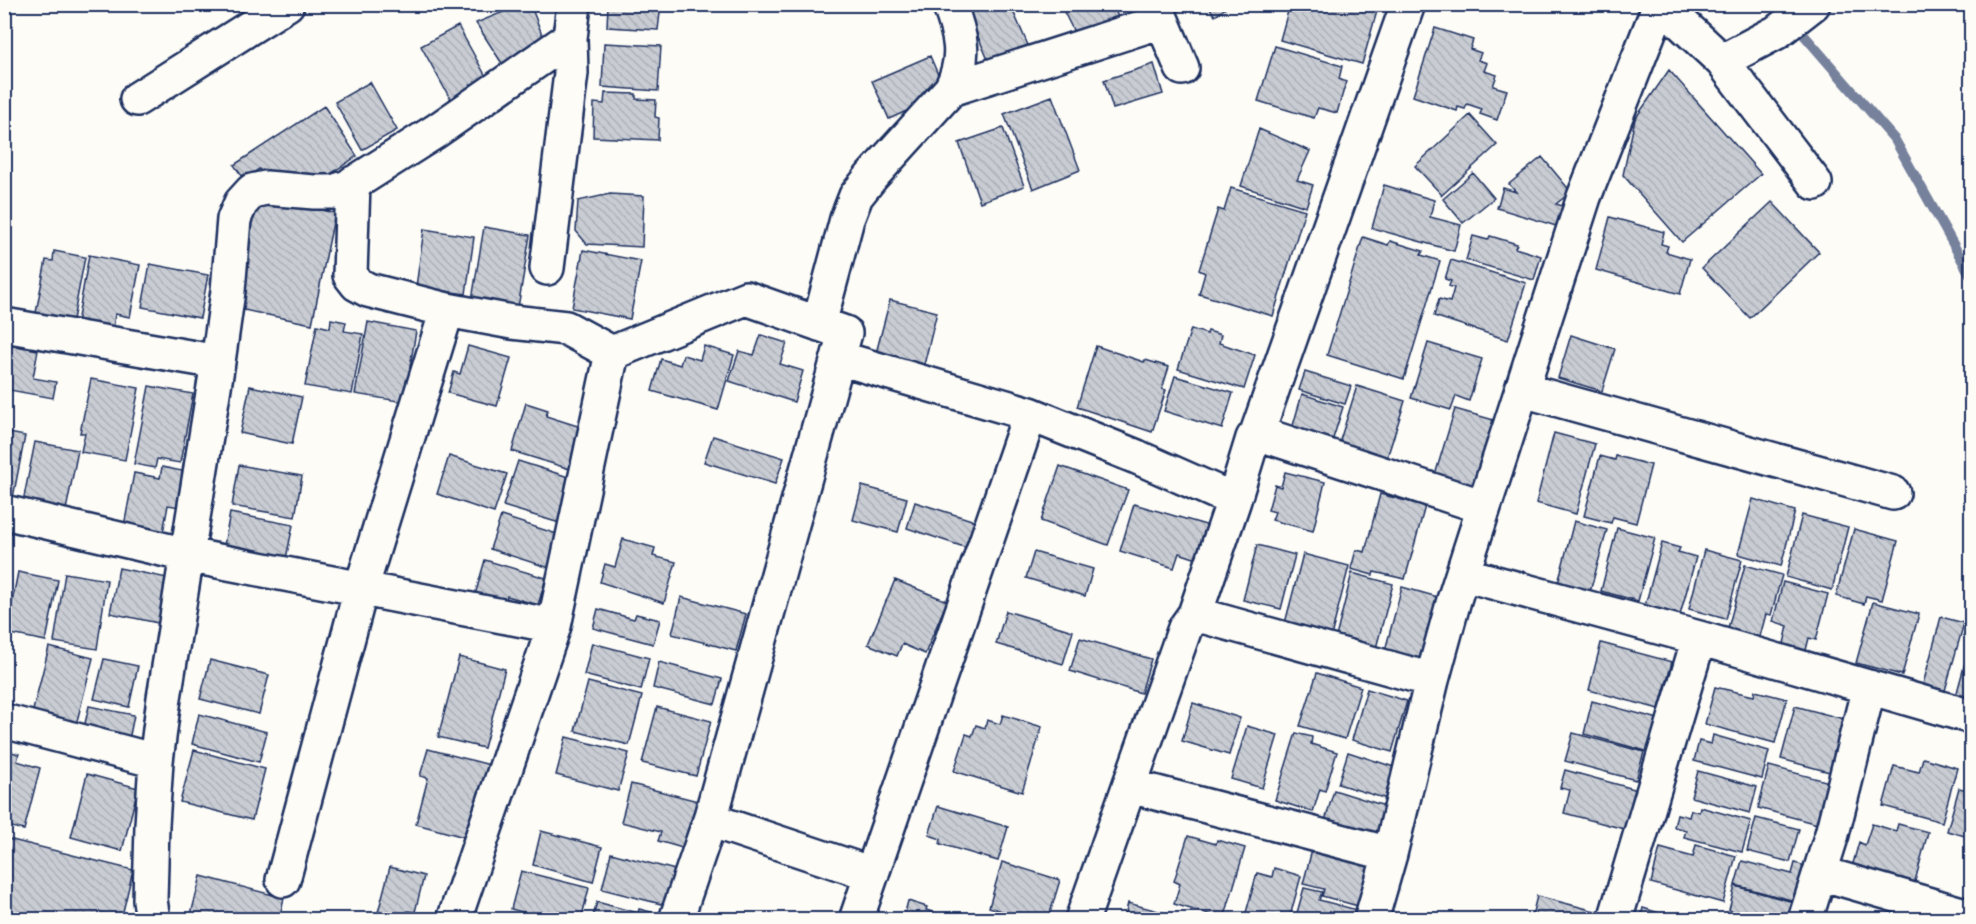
<svg xmlns="http://www.w3.org/2000/svg" width="1976" height="924" font-family="Sriracha,sans-serif">
  <style>
    .lines { fill: none; stroke-linecap: round; stroke-linejoin: round }
    .stream { stroke: #76819c; stroke-width: 10 }
    .building { fill: url(#building-back-hatch); stroke: #1b2f5e; stroke-width: 1.5 }
    .street-casing { stroke: #1b2f5e; stroke-width: 38 }
    .street { stroke: #fdfcf7; stroke-width: 33 }
  </style>
  <defs>
    <pattern id="building-back-hatch" width="6" height="6" patternUnits="userSpaceOnUse" patternTransform="scale(1.5)"><rect width="6" height="6" fill="#c9ccd3"/><path d="M-1 5l2 2M0 0l6 6M5-1l2 2" fill="none" stroke="#acb0b8"/></pattern>
  </defs>
  <rect width="100%" height="100%" fill="#fdfcf7"/>
  <filter id="ink" filterUnits="userSpaceOnUse"><feTurbulence type="fractalNoise" baseFrequency=".0167" numOctaves="2"/><feDisplacementMap in="SourceGraphic" scale="12" xChannelSelector="R" yChannelSelector="G"/><feConvolveMatrix kernelMatrix="1 2 1 2 8 2 1 2 1" color-interpolation-filters="sRGB"/></filter>
  <g filter="url(#ink)">
    <g class="lines">
      <path class="stream" d="M1777,4l118,136 77,138"/>
    </g>
    <path class="building" d="M523,4h7l19,48 -39,24 -34,-53z
      M608,4h53l-3,26 -51,-3z
      M987,4h23l21,48 -39,17 -24,-56z
      M1060,4h52l7,15 -41,21z
      M1207,4h24l-16,12z
      M1290,4h89l-17,60 -82,-24z
      M458,26l31,56 -37,20 -31,-56z
      M1435,28l38,12 -3,9 11,4 -3,7 9,3 -3,8 13,4 -4,11 14,4 -10,30 -17,-6 2,-5 -15,-5 -2,5 -7,-2 -1,4 -44,-15z
      M604,43l57,3 -3,45 -56,-4z
      M1275,46l67,20 -3,13 7,3 -9,31 -19,-5 -4,10 -56,-17z
      M930,56l16,37 -57,26 -17,-38z
      M1154,64l9,30 -50,15 -9,-29z
      M1669,70l92,104 -79,68 -59,-67 12,-56z
      M370,82l27,48 -35,20 -27,-48z
      M605,93l31,1v5l20,1 -1,17 4,1 -1,22 -65,-3 1,-34 10,1z
      M1052,96l28,74 -47,19 -29,-75z
      M324,106l33,50 -46,31 -42,-4 -10,-14 -15,10 -10,-14z
      M1470,115l27,30 -55,50 -27,-29z
      M1003,128l21,58 -44,16 -21,-59z
      M1259,129l51,22 -13,29 16,5 -7,22 -65,-21z
      M1542,157l29,35 -15,12 16,5 -6,20 -69,-21 6,-20 13,4 -7,-8z
      M1473,173l21,25 -31,25 -20,-24z
      M1384,185l50,15 -4,17 31,8 -7,26 -82,-23z
      M1231,188l74,22 -32,106 -74,-22 6,-21 -6,-3 19,-61 6,2z
      M610,194l34,2 -2,51 -55,-3 -11,-13 2,-30z
      M257,197l78,16 -23,111 -78,-16z
      M1772,202l47,50 -69,66 -48,-50z
      M1610,217l54,15 -3,12 7,2 -2,6 24,7 -10,35 -84,-24z
      M484,227l46,8 -14,85 -46,-8z
      M424,229l50,8 -8,57 -50,-7z
      M1473,236l15,4 2,-4 27,8 -2,4 26,8 -7,24 -68,-20z
      M1363,237l25,8 2,-4 33,10 -2,4 19,6 -36,118 -77,-24z
      M583,250l58,11 -11,58 -58,-11z
      M54,251l31,6 -13,68 -37,-7 11,-58 7,1z
      M89,255l51,10 -10,52 -15,-3 -2,16 -36,-7z
      M1451,260l75,23 -18,57 -74,-24 5,-17 11,3 4,-14 -5,-2 2,-5 -6,-2z
      M150,264l58,11 -8,43 -58,-11z
      M890,300l47,12 -14,57 -48,-12z
      M331,319l15,3 -2,9 19,3 -11,60 -47,-8 12,-61 13,3z
      M368,322l48,9 -12,71 -49,-8z
      M1191,329l16,5 1,-3 13,4 -2,8 36,12 -11,34 -66,-20z
      M761,335l26,8 -7,21 23,7 -9,31 -65,-21 10,-30 15,4z
      M1571,335l44,14 -13,42 -44,-13z
      M1428,343l54,16 -13,42 -13,-5 -5,14 -40,-12z
      M4,344l34,6 -5,28 23,4 -3,16 -49,-9z
      M468,346l43,12 -14,48 -49,-13 6,-21 6,2z
      M704,346l30,9 -16,55 -66,-19 9,-32 19,6 3,-10 17,5z
      M1096,346l48,16 1,-2 24,7 -7,22 4,1 -14,42 -75,-25z
      M1305,372l46,14 -6,18 -46,-14z
      M1175,376l58,17 -11,36 -58,-18z
      M91,379l48,9 -14,72 -44,-8 4,-19h-5z
      M149,386l44,8 -13,69 -23,-4 -2,9 -21,-4z
      M250,386l52,11 -10,47 -52,-11z
      M1357,386l48,15 -20,63 -48,-14z
      M1302,394l41,13 -13,41 -40,-12z
      M526,403l22,7 -2,6 41,13 -14,41 -61,-19z
      M1455,409l49,14 -27,64 -42,-12z
      M4,432l21,4 -14,72 -7,-2z
      M1554,433l41,11 -19,70 -40,-11z
      M713,436l71,22 -9,26 -71,-22z
      M35,442l43,8 -14,70 -43,-8z
      M449,456l58,18 -13,39 -57,-19z
      M1600,456l15,4 1,-4 35,9 -15,58 -23,-6 -2,6 -27,-7z
      M518,461l60,19 -15,44 -60,-18z
      M239,465l63,11 -7,41 -63,-11z
      M1060,466l68,24 -20,55 -67,-24z
      M162,467l30,6 -6,35 -18,-3 -7,39 -39,-7 12,-64 26,5z
      M1285,472l40,10 -12,49 -41,-11 3,-8 -7,-2 7,-25 6,2z
      M862,486l45,12 -9,34 -45,-12z
      M1380,494l45,12 -20,73 -31,-7 -1,3 -22,-6 5,-19 9,2z
      M1753,499l42,12 -14,55 -43,-12z
      M915,502l63,20 -8,27 -63,-21z
      M1134,504l82,24 -10,34 -27,-9 -5,15 -54,-17z
      M230,513l63,12 -9,43 -62,-12z
      M1802,515l46,12 -16,63 -46,-13z
      M501,516l62,20 -10,33 -63,-20z
      M1574,521l33,9 -17,62 -32,-9z
      M1617,528l38,10 -17,63 -37,-10z
      M1854,529l44,12 -16,59 -16,-4 -2,8 -28,-8z
      M623,539l32,9 -2,8 23,6 -12,41 -64,-21 5,-18 10,3z
      M1662,543l18,5 -2,4 18,5 -16,58 -35,-9z
      M1257,545l38,10 -14,54 -38,-9z
      M1704,550l38,10 -16,59 -37,-10z
      M1034,552l59,17 -8,27 -59,-18z
      M1303,554l46,12 -19,74 -46,-13z
      M485,560l61,18 -8,27 -31,-9 -4,15 -30,-9z
      M1745,565l37,10 -11,40 -5,-1 -7,26 -32,-8z
      M119,568l53,11 -9,45 -53,-11z
      M18,572l40,8 -12,61 -40,-8z
      M65,573l42,7 -10,69 -43,-7z
      M1352,573l41,11 -18,68 -40,-11z
      M895,580l52,21 -22,53 -23,-10 -5,12 -29,-12z
      M1783,582l45,12 -12,46 -7,-2 -4,16 -22,-6 5,-22 -15,-5z
      M1402,587l43,12 -18,70 -44,-11z
      M681,597l65,17 -10,37 -64,-17z
      M1873,602l46,12 -17,61 -46,-12z
      M598,609l36,10 2,-5 24,6 -7,24 -60,-16z
      M1006,611l67,20 -10,33 -67,-20z
      M1941,617l23,6 -20,71 -22,-6z
      M1972,637v75l-19,-5z
      M1080,638l71,21 -10,34 -71,-22z
      M592,643l57,15 -8,32 -57,-15z
      M1601,643l71,19 -13,47 -70,-19z
      M49,647l44,11 -18,71 -44,-11z
      M459,657l46,12 -21,79 -46,-11z
      M104,659l34,7 -9,41 -35,-8z
      M210,660l59,15 -10,39 -59,-15z
      M659,662l63,17 -7,25 -62,-16z
      M1317,673l44,14 -16,52 -45,-13z
      M588,682l54,14 -13,49 -54,-14z
      M1715,687l39,9 1,-5 32,8 -12,44 -70,-19z
      M1367,689l40,12 -15,51 -40,-12z
      M1592,701l74,20 -9,33 -73,-20z
      M1193,703l47,15 -11,37 -47,-14z
      M89,706l45,9 -7,35 -46,-9z
      M1795,706l56,15 -14,53 -56,-15z
      M657,707l54,14 -15,55 -54,-13z
      M199,714l68,18 -8,30 -67,-18z
      M1003,715l39,12 -20,65 -68,-21 12,-37 6,2 4,-11 9,3 2,-8 13,4z
      M1247,726l31,9 -16,53 -31,-9z
      M1296,733l16,4 -1,7 26,8 -12,39 -5,-2 -7,23 -38,-12z
      M1573,733l71,19 -8,28 -71,-19z
      M1713,735l56,16 -7,28 -68,-18 5,-20 12,3z
      M566,737l63,16 -11,38 -62,-16z
      M428,749l70,18 -19,74 -63,-17 12,-46 -8,-2z
      M4,750l15,4 -2,7 23,7 -16,62 -20,-5z
      M194,750l71,19 -13,51 -72,-18z
      M1348,752l49,16 -10,31 -49,-15z
      M1923,758l34,10 -15,54 -59,-16 11,-40 25,6z
      M1769,766l64,17 -12,42 -63,-17z
      M1565,770l80,22 -17,38 -64,-17 6,-23 -10,-2z
      M1698,771l59,16 -7,26 -59,-16z
      M87,774l51,14 -16,63 -51,-14z
      M631,784l67,17 -12,48 -28,-8 3,-9 -40,-10z
      M1959,788l13,3v47l-25,-7z
      M1334,790l51,16 -10,37 -52,-15z
      M938,806l70,21 -10,34 -58,-17 1,-5 -12,-4z
      M1700,807l51,14 -9,31 -58,-15 2,-7 -12,-3 3,-13 12,3 2,-7 8,2z
      M1756,818l43,11 -9,33 -43,-11z
      M1872,824l24,7 2,-7 30,8 -14,53 -62,-18 7,-25 6,3z
      M541,831l61,16 -9,35 -60,-17z
      M1188,836l28,8 1,-4 28,8 -21,71 -50,-15 6,-20 -6,-3z
      M4,838l129,32 -12,50h-99l-18,-5z
      M1696,845l40,11 -13,47 -72,-20 9,-35 33,9z
      M1312,850l57,15 -11,41 -36,-10 2,-7 -21,-5z
      M611,853l68,18 -10,35 -67,-17z
      M1742,861l50,13 3,-11 21,6 -10,35 -71,-19z
      M1002,862l58,18 -12,40h-18l-41,-13z
      M390,867l34,9 -9,36 -7,-1 -2,9h-30z
      M1274,868l27,8 -12,44h-45l13,-47 15,4z
      M521,871l68,17 -8,32h-30l-40,-11z
      M201,876l83,22 -5,22h-67l-21,-6z
      M1735,886l65,18 -4,16h-32l-35,-10z
      M1304,888l18,4 -3,8 38,10 -3,10h-59z
      M1537,896l58,15 6,9h-70z
      M908,901l19,6 -1,3 31,10h-54z
      M597,902l41,11 1,-4 31,8v3h-78z
      M1128,903l45,12 -2,5h-47z
      M1643,908l39,12h-42z
      M1726,914l20,6h-22z"/>
    <g class="lines">
      <g class="street-casing">
        <path id="street" d="M1155,4l27,64
          M1661,4l61,57 93,122
          M1722,61l55,-29 36,-28
          M951,89l211,-68
          M137,99l150,-95
          M353,183l-3,92 7,9 11,6 79,20 65,12 54,6 46,25
          M547,268l24,-195 -1,-35 4,-34
          M819,324l28,-105 9,-23 16,-20 79,-87c16,-31 10,-54 -2,-85
          M4,325l214,37
          M839,358l191,56 107,43 97,43
          M1523,390l370,103
          M1257,433l227,74
          M4,512l183,43 367,71
          M1463,574l236,64 273,79
          M1195,614l237,66
          M4,721l152,40
          M1130,786l260,68
          M710,820l162,54
          M1820,873l152,44
          M283,880l78,-291 86,-279
          M153,920l-3,-20 2,-75 4,-64 8,-63 54,-336 10,-71 6,-72 7,-16 11,-12 14,-3 48,4h19l15,-5 88,-56 134,-93
          M454,920l100,-294 58,-273 134,-55 99,35 -135,487 -34,100
          M856,920l174,-506
          M1082,920l103,-292 10,-14 39,-114 19,-62 4,-5 151,-429
          M1371,920l19,-66 42,-174 22,-80 130,-403 76,-193
          M1615,920l84,-282
          M1805,920l27,-86 37,-147"/>
      </g>
      <use href="#street" class="street"/>
    </g>
  </g>
  <rect width="1976" height="924" fill="none" stroke="#fdfcf7" stroke-width="24"/>
  <rect x="12" y="12" width="1952" height="900" fill="none" stroke="#1b2f5e" stroke-width="2" filter="url(#ink)"/>
</svg>
